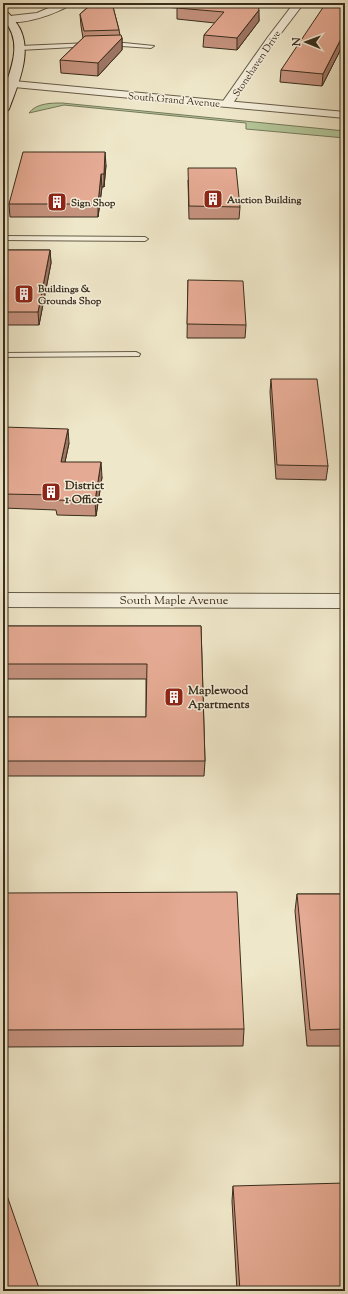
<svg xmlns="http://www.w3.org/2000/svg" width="348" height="1294" font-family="'Sorts Mill Goudy',serif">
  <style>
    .green { fill: #b4c79a; stroke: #767a5b }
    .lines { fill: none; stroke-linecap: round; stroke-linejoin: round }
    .service-casing { stroke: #665c47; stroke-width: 2 }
    .minor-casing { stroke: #665c47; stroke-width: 2 }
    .tertiary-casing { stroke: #665c47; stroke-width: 2 }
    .secondary-casing { stroke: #392d1c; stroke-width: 2 }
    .service { fill: #f5efdc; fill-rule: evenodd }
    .minor { fill: #f5efdc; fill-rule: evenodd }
    .tertiary { fill: #f5efdc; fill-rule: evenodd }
    .secondary { fill: #f5efdc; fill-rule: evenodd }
    .wall { fill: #c5927e; stroke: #392d1c }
    .shaded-wall { fill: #a07767; stroke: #392d1c }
    .building { fill: #e5aa93; stroke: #392d1c }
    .labels { text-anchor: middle; stroke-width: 3; stroke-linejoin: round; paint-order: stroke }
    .far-street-label { font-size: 10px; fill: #392d1c; stroke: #f5efdc }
    .far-poi-label { font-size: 10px; font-weight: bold; fill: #392d1c; stroke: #f5efdc; text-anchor: start }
    .poi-label { font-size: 12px; font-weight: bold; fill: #392d1c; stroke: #f5efdc; text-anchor: start }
    .street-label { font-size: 12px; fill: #392d1c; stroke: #f5efdc }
  </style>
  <rect width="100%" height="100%" fill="#efe7c9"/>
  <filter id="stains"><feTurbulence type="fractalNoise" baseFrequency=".005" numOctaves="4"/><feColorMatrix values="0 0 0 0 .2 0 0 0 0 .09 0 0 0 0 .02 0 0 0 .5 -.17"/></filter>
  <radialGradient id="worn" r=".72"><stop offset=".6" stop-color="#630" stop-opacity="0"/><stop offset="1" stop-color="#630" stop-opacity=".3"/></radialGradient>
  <path class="green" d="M62,103l283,28v7l-99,-9v-6l-182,-18 -35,8c7,-10 23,-10 33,-10z"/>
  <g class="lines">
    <g class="service-casing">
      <path id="service" d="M296,3l49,1v2l-47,-1z
        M90,43l3,2 -1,1 -72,4 -3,-2 3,-2z
        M105,43h19l30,3 -3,2 -44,-3 -2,-1z
        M3,236l142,1 3,2 -3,2 -142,-1z
        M136,352l4,2 -1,2 -136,1v-4z"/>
    </g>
    <g class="minor-casing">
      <path id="minor" d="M60,3h12c-9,9 -57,26 -67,16l5,-3 27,-3z
        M294,3h10l-29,38 -44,65h-8l-2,-2 47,-67z
        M3,593l342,1v14l-342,-1z"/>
    </g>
    <g class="tertiary-casing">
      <path id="tertiary" d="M3,80l342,32v6l-342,-32z"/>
    </g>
    <g class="secondary-casing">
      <path id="secondary" d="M3,10c5,1 8,6 11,10 22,25 5,62 -5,89l-2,2 -4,1c0,-6 -1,-13 0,-19 8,-25 21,-51 0,-74z"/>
    </g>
    <use href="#service" class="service"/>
    <use href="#minor" class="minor"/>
    <use href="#tertiary" class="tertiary"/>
    <use href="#secondary" class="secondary"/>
  </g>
  <path class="wall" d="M93,3h165l1,18 -22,29 -34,-3 1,-12 11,-12 -38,-4v-11l-65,-5 7,27 1,5 2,3v12l-24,26 -37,-3 -1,-13 23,-22 -2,-12 -1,-12z
    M345,3v38l-23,45 -42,-4 1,-12z
    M106,165l-2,22h-2l-4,30h-88l-1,-13z
    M188,180l52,27 -1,12h-50z
    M3,250h47l1,13 -12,62h-36z
    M188,280l58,45 -1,13h-58z
    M271,379l57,87 -2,14 -50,-1 -6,-87z
    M3,427l66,16 -4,19 37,15 -6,39 -39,-1 -1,-5 -53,-2z
    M3,626h198l4,135 -1,15h-201v-59h143v-38h-143z
    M3,893l241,136 -1,17 -240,1z
    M297,894h48v152h-38l-12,-135z
    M233,1186l112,105h-108l-5,-90z"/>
  <path class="shaded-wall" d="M259,10v11l-22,29v-12z
    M345,31v10l-23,45 1,-12z
    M122,38v12l-24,26v-13z
    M105,152l1,13 -2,22v-13z
    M101,174l1,13 -4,30v-13z
    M50,250l1,13 -12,62 -1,-13z
    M68,429l1,14 -7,33 -1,-14z
    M101,462l1,15 -6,39 -1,-15z"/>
  <path class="building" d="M93,3h19l7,27 -35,1 -4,-17z
    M182,3h76l1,7 -22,28 -33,-3 20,-23 -47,-4z
    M326,3h19v28l-22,43 -42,-4z
    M121,35l1,3 -24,25 -38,-3 25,-24z
    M23,152h82l-1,22h-3l-3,30h-89z
    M188,168h48l4,39 -51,-1z
    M3,250h47l-12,62h-35z
    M188,280l55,1 3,44 -59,-1z
    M271,379h46l11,87 -51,-1z
    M3,427l65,2 -7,33h40l-6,39 -40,-1 1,-5 -53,-1z
    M3,626h198l4,135h-202v-44h143l1,-53h-144z
    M237,892l7,137 -241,1v-137z
    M297,894h48v135l-35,1z
    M345,1183v108h-105l-7,-105z
    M3,1184l37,107h-37z"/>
  <defs>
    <g id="building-square" transform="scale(1)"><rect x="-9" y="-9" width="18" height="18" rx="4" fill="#8f2418" stroke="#f5efdc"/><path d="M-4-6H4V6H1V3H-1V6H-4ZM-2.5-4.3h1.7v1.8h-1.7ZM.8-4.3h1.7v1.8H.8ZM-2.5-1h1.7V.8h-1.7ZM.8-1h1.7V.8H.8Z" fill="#fff"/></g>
  </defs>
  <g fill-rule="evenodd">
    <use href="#building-square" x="213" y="199"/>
    <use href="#building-square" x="57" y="202"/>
    <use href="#building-square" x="24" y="294"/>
    <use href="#building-square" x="51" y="492"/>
    <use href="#building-square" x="174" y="697"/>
  </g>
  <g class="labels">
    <g class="far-street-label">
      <text transform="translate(256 63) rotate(-56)" y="4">Stonehaven Drive</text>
      <text transform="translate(174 99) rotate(5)" y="4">South Grand Avenue</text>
    </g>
    <g class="far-poi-label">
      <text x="227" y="203">Auction Building</text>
      <text x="71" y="206">Sign Shop</text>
      <text x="38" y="292">Buildings &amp;<tspan x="38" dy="12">Grounds Shop</tspan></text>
    </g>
    <g class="poi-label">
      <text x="65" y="489">District<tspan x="65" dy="14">1 Office</tspan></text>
      <text x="188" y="694">Maplewood<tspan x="188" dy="14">Apartments</tspan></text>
    </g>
    <g class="street-label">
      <text x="174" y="604">South Maple Avenue</text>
    </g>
  </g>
  <rect width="348" height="1294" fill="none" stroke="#efe7c9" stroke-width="16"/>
  <rect x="4" y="4" width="340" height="1286" fill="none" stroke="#392d1c" stroke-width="2"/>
  <rect x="8" y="8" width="332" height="1278" fill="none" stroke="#392d1c"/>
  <g transform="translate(306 42) rotate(271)" stroke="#f5efdc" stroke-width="3" paint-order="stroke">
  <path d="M0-3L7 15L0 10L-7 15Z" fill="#392d1c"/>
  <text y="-6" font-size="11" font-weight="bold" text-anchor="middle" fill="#392d1c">N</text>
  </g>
  <rect width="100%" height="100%" filter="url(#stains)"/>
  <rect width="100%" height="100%" fill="url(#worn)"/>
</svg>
